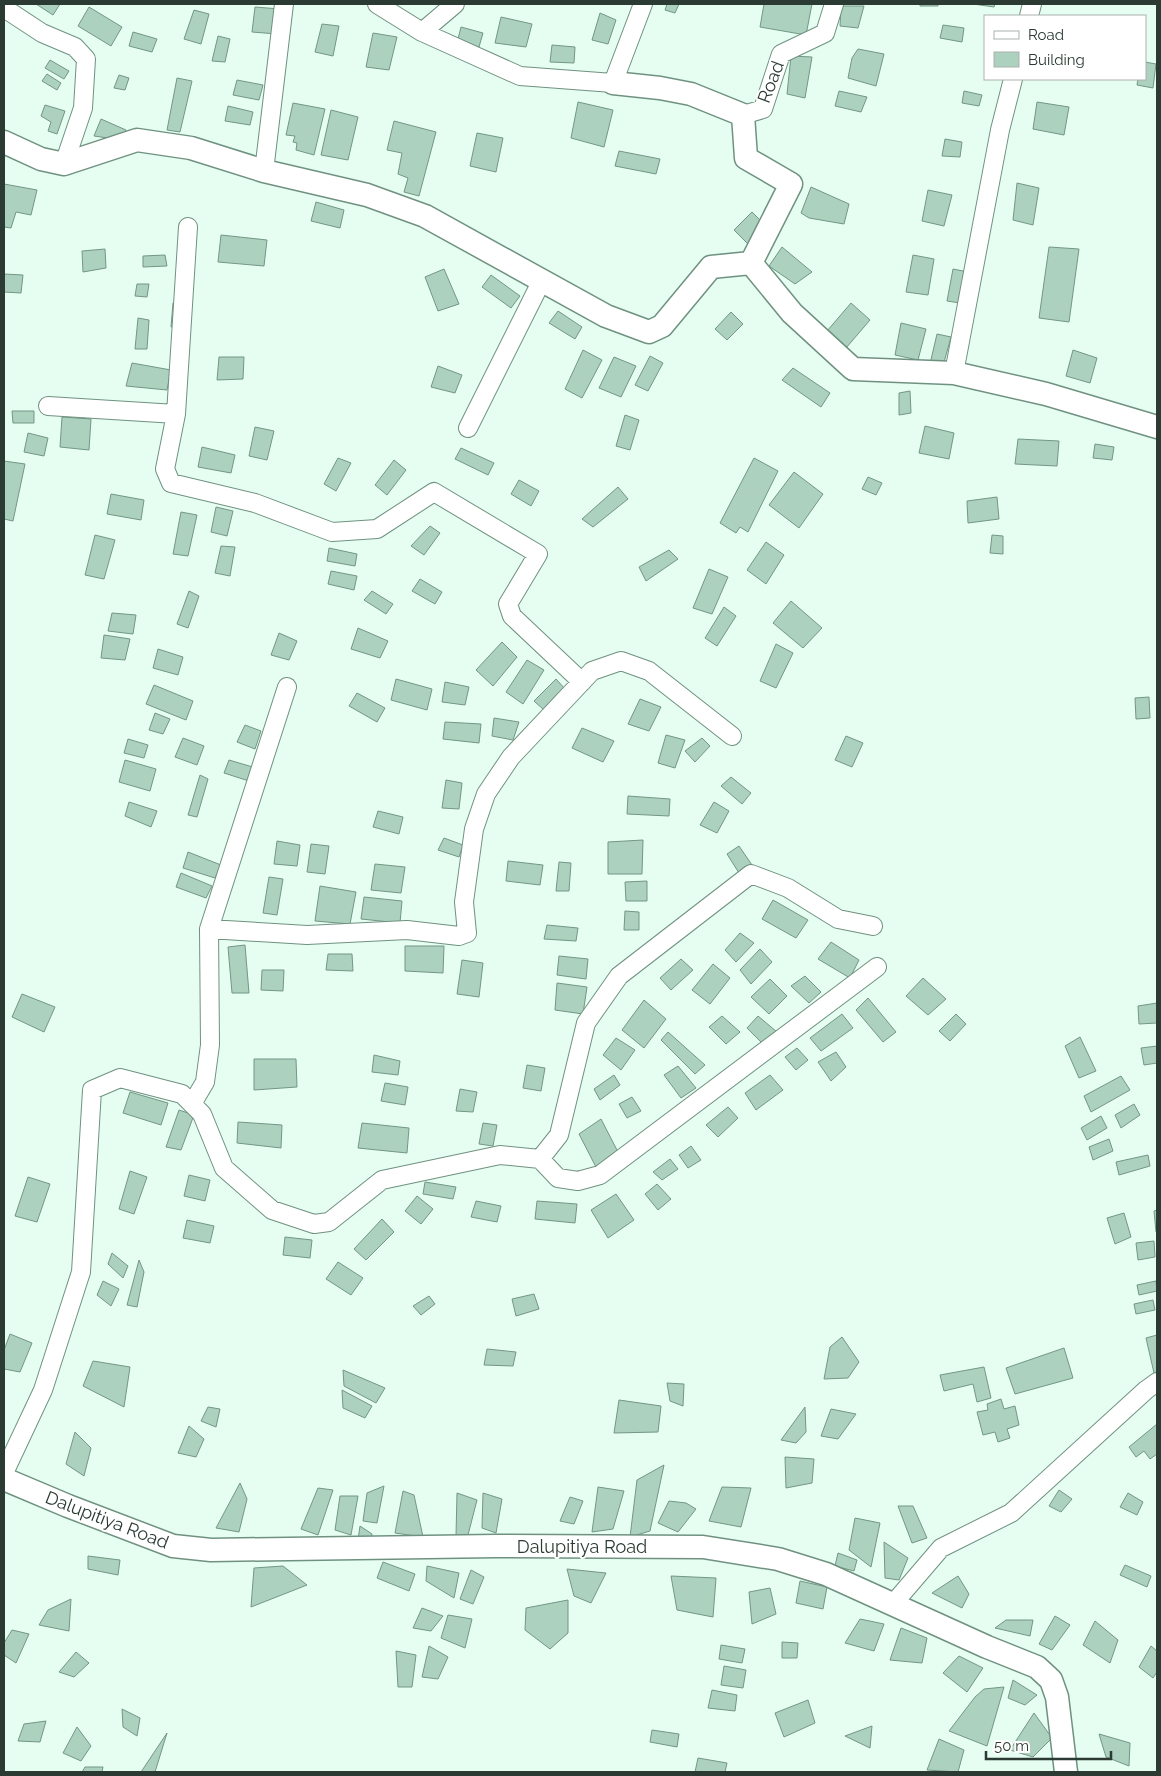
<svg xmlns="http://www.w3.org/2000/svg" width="1161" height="1776" font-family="Raleway,sans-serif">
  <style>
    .building { fill: #acd1be; stroke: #739785 }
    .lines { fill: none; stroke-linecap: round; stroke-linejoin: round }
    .minor-casing { stroke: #6f9280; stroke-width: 20 }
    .tertiary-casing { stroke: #6f9280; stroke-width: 25 }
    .minor { stroke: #fff; stroke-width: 18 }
    .tertiary { stroke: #fff; stroke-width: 22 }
    .labels { text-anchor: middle; stroke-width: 4; stroke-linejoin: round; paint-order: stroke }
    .street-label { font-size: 18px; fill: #2b3b33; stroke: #fff }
  </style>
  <rect width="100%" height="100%" fill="#e6fdf1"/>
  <path class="building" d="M36,4h24l-7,11z
    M667,4h12l-4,9 -10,-3z
    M764,4h48l-6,31 -46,-8z
    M920,4h18v2h-18z
    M973,4h22l-1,3z
    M841,6h23l-6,22 -18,-2z
    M89,7l33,20 -11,19 -33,-20z
    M255,7l25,2 -3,25 -25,-2z
    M194,10l15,4 -8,30 -17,-5z
    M600,13l16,7 -8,24 -16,-4z
    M501,17l31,7 -6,23 -31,-4z
    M322,24l17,2 -6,30 -18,-4z
    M943,25l21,3 -2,14 -22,-4z
    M461,27l22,6 -4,14 -22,-4z
    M133,32l24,7 -5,13 -23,-6z
    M373,33l24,4 -8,33 -23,-3z
    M218,36l12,3 -5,23 -13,-1z
    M552,45l23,2 -1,16 -24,-1z
    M858,49l26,5 -8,32 -28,-8 4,-20z
    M791,56l21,1 -7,41 -18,-4z
    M50,60l19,11 -5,8 -19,-11z
    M1145,62l11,2 -3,24 -16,-3 1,-6h7z
    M47,74l14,9 -4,7 -15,-9z
    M119,75l10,3 -4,12 -11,-2z
    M177,78l15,3 -12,51 -13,-2z
    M237,80l26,5 -4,15 -26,-5z
    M839,91l28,6 -6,15 -26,-6z
    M964,91l18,4 -3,11 -17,-3z
    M578,102l35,8 -9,37 -33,-9z
    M1037,102l32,5 -5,28 -31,-6z
    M293,103l32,6 -11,46 -18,-5 1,-7 -4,-1 2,-6 -9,-1z
    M45,105l20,6 -8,23 -9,-3 3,-9 -10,-6z
    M228,106l25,6 -3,13 -25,-4z
    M331,110l27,7 -10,43 -27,-5z
    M101,119l25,11 -5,10 -27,-4z
    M394,121l42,11 -17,64 -15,-4 4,-14 -10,-4 4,-21 -15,-3z
    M477,133l26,5 -7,34 -26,-6z
    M945,139l17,3 -2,15 -18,-1z
    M619,151l41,8 -4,15 -41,-8z
    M1017,183l22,5 -6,37 -20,-5z
    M4,184l33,6 -6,25 -15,-3 -5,16 -7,-1z
    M811,187l38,17 -5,20 -35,-6 -8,-5z
    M928,190l24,5 -8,31 -22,-5z
    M316,202l28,8 -4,18 -29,-7z
    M752,212l16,16 -18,18 -16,-16z
    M221,235l46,5 -3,26 -46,-4z
    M782,247l30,25 -17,12 -26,-18z
    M1049,247l30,2 -10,73 -30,-4z
    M105,249l1,19 -23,4 -1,-21z
    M165,255l2,11 -24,1v-11z
    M913,255l21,4 -6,36 -22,-3z
    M444,269l15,35 -21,7 -13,-34z
    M953,269l15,3 -8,31 -13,-2z
    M4,274l19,1 -2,18 -17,-1z
    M491,275l29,21 -9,12 -29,-21z
    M137,284h12l-2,13 -12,-1z
    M173,303l7,1 -2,23h-7z
    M851,303l19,17 -24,28 -19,-17z
    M558,311l24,16 -7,12 -26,-16z
    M731,312l12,12 -16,16 -12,-11z
    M138,318l11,2 -2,29h-12z
    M901,323l25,6 -8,31 -23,-5z
    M937,334l14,3 -8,29 -13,-2z
    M583,350l19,10 -20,38 -17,-9z
    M1073,350l24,8 -7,25 -24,-7z
    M650,356l13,7 -15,28 -13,-6z
    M219,357h25l-1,22 -26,1z
    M614,357l22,9 -15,31 -22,-9z
    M132,363l39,7 -4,20 -41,-4z
    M438,366l24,9 -7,18 -24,-6z
    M793,368l37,25 -9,14 -39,-27z
    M910,391l1,22 -12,2v-22z
    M12,411h22v12h-21z
    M625,415l14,5 -9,30 -14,-4z
    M62,417l29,2 -2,31 -29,-3z
    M925,426l29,7 -5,26 -30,-6z
    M255,427l19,4 -7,29 -18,-4z
    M28,433l20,5 -4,18 -20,-4z
    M1018,439l41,2 -2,25 -42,-2z
    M1095,444l19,3 -2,13 -19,-2z
    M202,447l33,8 -4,18 -33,-6z
    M461,448l33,15 -6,12 -33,-16z
    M338,458l13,5 -15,28 -12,-7z
    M754,458l24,13 -30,61 -8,-5 -4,6 -16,-10z
    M394,460l12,10 -19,25 -12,-10z
    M4,461l21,3 -12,57 -9,-2z
    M794,472l29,22 -24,34 -30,-23z
    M868,477l14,6 -6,12 -14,-6z
    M519,480l20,11 -8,15 -20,-12z
    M618,487l10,12 -35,28 -11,-8z
    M111,494l33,6 -3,20 -34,-6z
    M997,497l2,22 -31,4 -1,-22z
    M216,507l17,4 -6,25 -16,-4z
    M181,512l16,3 -9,41 -15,-2z
    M430,526l10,7 -16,22 -13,-9z
    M95,535l20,5 -11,39 -19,-4z
    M992,535l11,1v18l-13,-1z
    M766,542l18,13 -18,29 -19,-14z
    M221,546l14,1 -5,29 -15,-3z
    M329,548l28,6 -2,12 -28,-5z
    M669,550l9,9 -32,22 -7,-14z
    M709,569l19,8 -16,37 -19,-6z
    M331,571l26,5 -3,14 -26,-6z
    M420,579l22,13 -7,12 -23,-13z
    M189,591l10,5 -11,32 -11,-4z
    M372,591l21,13 -7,10 -22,-14z
    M791,601l31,27 -19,20 -30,-25z
    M724,607l12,9 -19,30 -12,-8z
    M112,613l24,2 -3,19 -25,-3z
    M358,628l30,13 -8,17 -29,-9z
    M279,633l18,8 -8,19 -18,-5z
    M104,635l26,4 -5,21 -24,-2z
    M502,642l15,15 -24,29 -17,-16z
    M776,644l17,9 -17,35 -16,-7z
    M158,649l25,8 -5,18 -25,-7z
    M527,660l17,10 -21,34 -17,-12z
    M396,679l36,10 -5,21 -36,-10z
    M556,679l9,10 -21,21 -10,-9z
    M445,682l24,5 -4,18 -23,-3z
    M154,685l39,16 -7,19 -40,-16z
    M357,693l28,15 -8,14 -28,-16z
    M1149,697l1,21 -14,1 -1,-21z
    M640,699l21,8 -12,24 -21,-7z
    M155,713l15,6 -7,15 -14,-4z
    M494,718l25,4 -6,18 -21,-4z
    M445,722l36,2 -2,19 -36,-4z
    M245,725l16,6 -6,18 -18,-7z
    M582,728l32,13 -11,21 -31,-14z
    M666,735l19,5 -10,28 -17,-5z
    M846,736l17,7 -11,24 -17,-7z
    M183,738l21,8 -7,19 -22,-8z
    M702,738l8,8 -15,16 -10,-11z
    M128,739l20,6 -4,13 -20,-5z
    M125,760l31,9 -6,22 -31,-9z
    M229,760l27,8 -4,14 -28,-9z
    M200,775l8,4 -11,38 -9,-2z
    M731,777l20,16 -9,11 -21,-18z
    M446,780l16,3 -3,26 -17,-1z
    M628,796l42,3 -1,17 -42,-2z
    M129,802l28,9 -6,16 -26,-11z
    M714,802l15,9 -12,22 -17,-8z
    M378,811l25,6 -4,17 -26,-7z
    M444,838l19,7 -4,12 -21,-7z
    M643,840l-1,34h-34v-32z
    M277,841l23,4 -3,21 -23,-2z
    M311,844l18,2 -4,28 -18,-2z
    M739,846l13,19 -13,8 -12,-19z
    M188,852l33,13 -6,13 -32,-10z
    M508,861l35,4 -3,20 -34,-4z
    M559,862l12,1 -2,28h-13z
    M375,864l30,3 -4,26 -30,-3z
    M181,873l31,13 -6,12 -30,-11z
    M269,877l14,2 -6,36 -14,-2z
    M647,881v20h-21l-1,-19z
    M320,886l36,6 -6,32 -35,-3z
    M364,897l38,4 -2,22 -39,-4z
    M773,900l35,20 -12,18 -34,-19z
    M625,911l14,1v18h-15z
    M547,925l31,3 -2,13 -32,-2z
    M740,933l14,10 -18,19 -11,-12z
    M831,942l28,18 -9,18 -32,-19z
    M245,945l4,48h-17l-4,-46z
    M405,946h39l-1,27 -38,-2z
    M760,949l12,13 -21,22 -11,-14z
    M328,954h24l1,17 -27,-1z
    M559,956l29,3 -2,20 -29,-4z
    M681,959l12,11 -22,20 -11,-12z
    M462,960l21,3 -4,34 -22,-3z
    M713,964l17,14 -20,26 -18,-14z
    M262,970h22l-1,21 -22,-1z
    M805,976l16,16 -12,11 -18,-17z
    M923,978l23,21 -18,16 -22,-19z
    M770,979l17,17 -18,18 -18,-17z
    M557,983l30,4 -4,27 -28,-4z
    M22,994l33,13 -11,25 -32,-15z
    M868,998l28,34 -13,10 -27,-32z
    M644,1000l22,19 -22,29 -22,-18z
    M1157,1003v20l-18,1 -1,-18z
    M842,1014l11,14 -32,23 -11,-13z
    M956,1014l10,10 -16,17 -11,-10z
    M722,1016l18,16 -14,12 -17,-17z
    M758,1016l19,16 -14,12 -16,-16z
    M668,1032l37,33 -10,9 -34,-34z
    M1080,1037l16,34 -17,7 -14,-32z
    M616,1038l19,12 -14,20 -18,-15z
    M1157,1046v17l-13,2 -3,-17z
    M797,1048l11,12 -12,10 -11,-13z
    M836,1052l10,15 -15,14 -13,-19z
    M374,1055l26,6 -2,14 -26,-3z
    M254,1059h42l1,28 -43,3z
    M527,1065l18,3 -4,23 -18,-3z
    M678,1066l18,22 -15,10 -17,-23z
    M614,1075l6,10 -20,15 -6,-11z
    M770,1075l13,15 -27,20 -11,-17z
    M1121,1076l9,14 -39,22 -7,-16z
    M385,1083l23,4 -3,18 -24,-4z
    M460,1089l17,3 -4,20 -17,-1z
    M130,1092l38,11 -7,22 -38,-12z
    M632,1097l9,14 -14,7 -8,-14z
    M1134,1104l6,11 -19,13 -6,-13z
    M728,1107l10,11 -20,19 -12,-12z
    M179,1110l15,5 -13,35 -15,-3z
    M1101,1116l6,12 -20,12 -6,-12z
    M601,1119l17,33 -22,15 -17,-33z
    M238,1122l44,3 -1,23 -44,-5z
    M362,1123l47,5 -2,25 -49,-5z
    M483,1123l14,2 -4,21 -14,-2z
    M1109,1139l4,12 -20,9 -4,-13z
    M691,1146l10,14 -13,8 -9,-13z
    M1148,1155l2,11 -31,9 -3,-13z
    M670,1159l8,10 -16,11 -9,-8z
    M130,1171l17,6 -13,37 -15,-5z
    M189,1175l21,5 -5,21 -21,-5z
    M28,1177l22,7 -13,38 -22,-6z
    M425,1182l31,5 -3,12 -30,-5z
    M657,1184l14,15 -13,11 -13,-16z
    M616,1194l18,26 -26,18 -17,-28z
    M417,1196l16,13 -12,15 -16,-13z
    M476,1201l25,5 -4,16 -26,-5z
    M537,1201l40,3 -2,19 -40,-4z
    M1157,1210v21l-1,1 -2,-21z
    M1124,1213l7,24 -16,7 -8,-26z
    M382,1219l12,13 -28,28 -12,-11z
    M187,1220l27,6 -4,17 -27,-5z
    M285,1237l27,3 -2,18 -27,-3z
    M1154,1241l1,16 -17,3 -2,-17z
    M112,1253l16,13 -5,12 -15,-14z
    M139,1260l5,12 -7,35 -10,-2z
    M338,1262l25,16 -12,17 -25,-16z
    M103,1281l16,8 -8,17 -14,-11z
    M1156,1281l1,10 -18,4 -2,-10z
    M534,1294l5,15 -23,7 -4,-17z
    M429,1296l6,8 -14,11 -8,-9z
    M1153,1300l2,10 -19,4 -2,-10z
    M10,1334l22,9 -12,29 -16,-3v-19z
    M1157,1335v38h-3l-8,-35z
    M842,1337l17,25 -11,16 -24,1 6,-32z
    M1064,1348l9,30 -58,16 -9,-26z
    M487,1349l29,3 -3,14 -29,-1z
    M93,1361l37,6 -6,40 -41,-21z
    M984,1367l7,31 -14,4 -4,-18 -29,7 -4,-16z
    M343,1370l42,18 -9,15 -32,-17z
    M667,1383l17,1 -1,22 -13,-5z
    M342,1390l30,16 -7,12 -22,-10z
    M1001,1399l3,10 11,-3 4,19 -12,4 3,9 -12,4 -3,-10 -12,3 -6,-23 11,-2 -1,-6z
    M619,1400l42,6 -3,26 -44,1z
    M208,1407l12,2 -4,18 -15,-6z
    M805,1407l1,25 -10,11 -15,-3z
    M831,1409l25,5 -18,25 -17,-3z
    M1157,1424v30l-7,5 -6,-8 -8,6 -7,-10z
    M189,1426l15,13 -8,18 -18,-4z
    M75,1432l16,16 -7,28 -18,-12z
    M785,1457l29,2 -2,24 -26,5z
    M664,1465l-14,66 -20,6 7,-57z
    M240,1483l7,16 -8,33 -23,-4z
    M384,1486l-7,37 -14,-2 4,-28z
    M598,1487l26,4 -11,38 -21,3z
    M722,1487l29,1 -10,39 -32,-6z
    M318,1488l15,2 -15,45 -17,-6z
    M1059,1490l13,9 -11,13 -12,-6z
    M403,1491l11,4 9,42 -28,-4z
    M457,1493l20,7 -9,35 -12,1z
    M483,1493l19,6 -6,34 -14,-5z
    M1128,1493l15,9 -6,13 -17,-8z
    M340,1496h18l-7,39 -16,-5z
    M570,1497l13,4 -9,23 -14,-3z
    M669,1501l17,2 10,6 -18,23 -20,-9z
    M898,1506h15l14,32 -15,5z
    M855,1518l25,5 -9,44 -22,-17z
    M360,1526l12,8 -1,7 -13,-1z
    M884,1542l24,16 -9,22 -14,-2z
    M838,1553l19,7 -3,11 -19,-5z
    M88,1556l32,4 -2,15 -30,-6z
    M383,1562l32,12 -6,17 -32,-13z
    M1125,1565l26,11 -4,11 -27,-12z
    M283,1566l24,19 -56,22 3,-39z
    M427,1566l32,7 -5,25 -28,-17z
    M567,1569l39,4 -15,30 -17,-7z
    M471,1570l13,7 -11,27 -13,-5z
    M671,1576l45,2 -3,39 -36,-7z
    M958,1576l11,18 -7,14 -30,-15z
    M800,1581l27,6 -4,22 -27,-6z
    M770,1588l6,26 -24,10 -3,-32z
    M71,1599l-2,32 -30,-6 9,-15z
    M568,1600v33l-18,16 -25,-19 1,-22z
    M422,1608l21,8 -12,15 -18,-3z
    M448,1615l24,4 -7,29 -24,-10z
    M1055,1616l15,9 -18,25 -13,-6z
    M860,1619l24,5 -10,27 -29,-8z
    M1006,1620h27l-3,16 -35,-8z
    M1095,1621l23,19 -8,23 -27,-18z
    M901,1628l26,10 -5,25 -32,-3z
    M12,1630l17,4 -13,29 -12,-8v-12z
    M782,1642l16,1 -1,15h-15z
    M721,1645l24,4 -3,14 -23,-4z
    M429,1646l19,11 -10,22 -16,-2z
    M1151,1646l6,5v21l-4,6 -14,-11z
    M396,1651l20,4 -4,32h-14z
    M76,1652l13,11 -15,14 -15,-5z
    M959,1656l24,12 -16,24 -24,-19z
    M724,1666l22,4 -3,18 -22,-3z
    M1013,1680l24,15 -12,10 -17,-7z
    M1004,1687l-17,59 -38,-15 26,-34 9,-8z
    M712,1690l25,5 -2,16 -27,-3z
    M808,1700l7,23 -31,14 -9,-24z
    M122,1709l18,9 -3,18 -14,-9z
    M1034,1713l18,25 -19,19 -23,-7z
    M46,1721l-6,21 -22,-1 6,-17z
    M872,1726l-2,22 -25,-12z
    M77,1727l14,19 -10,15 -18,-8z
    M652,1730l27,4 -2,13 -27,-5z
    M167,1733l-12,39h-14z
    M1099,1734l31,9 -1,23 -23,-9z
    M939,1739l25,11 -6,22 -31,-2z
    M698,1758l29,5 -2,9h-30z
    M85,1767h18l-1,5h-20z"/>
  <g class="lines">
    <g class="minor-casing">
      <path id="minor" d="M377,4l45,28 98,44 93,7 30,-79
        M4,8l38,25 33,14 11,12 -3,49 -19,56
        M1029,16l3,-12
        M422,32l33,-28
        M743,115l20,-6 18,-55 44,-21 9,-29
        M264,171l20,-167
        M188,227l-12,187 -11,55 6,14 84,20 77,29 45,-3 57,-37 104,62 -30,50 4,12 70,66
        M954,373l46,-243 13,-51
        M48,406l128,8
        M468,428l74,-148
        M209,929l98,6 100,-5 52,6 8,-3 -3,-31 10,-73 12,-35 25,-37 81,-86 29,-10 28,10 83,65
        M192,1104l13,-22 5,-37 -1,-116 78,-242
        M540,1159l19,-24 27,-112 33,-47 132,-102 37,14 50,31 35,7
        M4,1473l39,-83 38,-118 11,-182 28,-12 62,16 20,20 22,54 48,42 42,14 15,-2 53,-42 118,-25 40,4 18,19 20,3 22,-6 277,-208
        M893,1604l48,-56 70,-35 135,-123 11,-8"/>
    </g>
    <g class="tertiary-casing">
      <path id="tertiary" d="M613,83l47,5 31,6 52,21 3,43 45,26 -40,79
        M4,142l37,17 23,5 73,-24 54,8 73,23 103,24 58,21 181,100 43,16 13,-6 49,-59 40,-4 41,50 61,56 101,4 92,21 111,33
        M4,1479l64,27 105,40 38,4 285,-4 207,1 75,12 48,15 161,73 50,20 14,13 6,17 9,75"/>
    </g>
    <use href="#minor" class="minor"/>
    <use href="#tertiary" class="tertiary"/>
  </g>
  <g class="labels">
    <g class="street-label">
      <text transform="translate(771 82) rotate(-69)" y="6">Road</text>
      <text transform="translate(107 1520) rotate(21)" y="6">Dalupitiya Road</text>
      <text x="582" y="1553">Dalupitiya Road</text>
    </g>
  </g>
  <rect width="1161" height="1776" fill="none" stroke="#2b3b33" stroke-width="10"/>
  <rect x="984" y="15" width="162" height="65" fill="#ffffff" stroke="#aab1ad"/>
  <rect x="994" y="31" width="25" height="8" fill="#ffffff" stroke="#aab1ad"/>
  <text x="1028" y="40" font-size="15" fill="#2b3b33">Road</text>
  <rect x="994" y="52" width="25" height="15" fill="#acd1be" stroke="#aab1ad"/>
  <text x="1028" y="65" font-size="15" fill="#2b3b33">Building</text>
  <path d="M986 1751v8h125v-8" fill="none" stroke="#2b3b33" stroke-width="2.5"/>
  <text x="994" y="1751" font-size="15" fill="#2b3b33" stroke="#ffffff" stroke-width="4" paint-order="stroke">50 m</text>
</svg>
